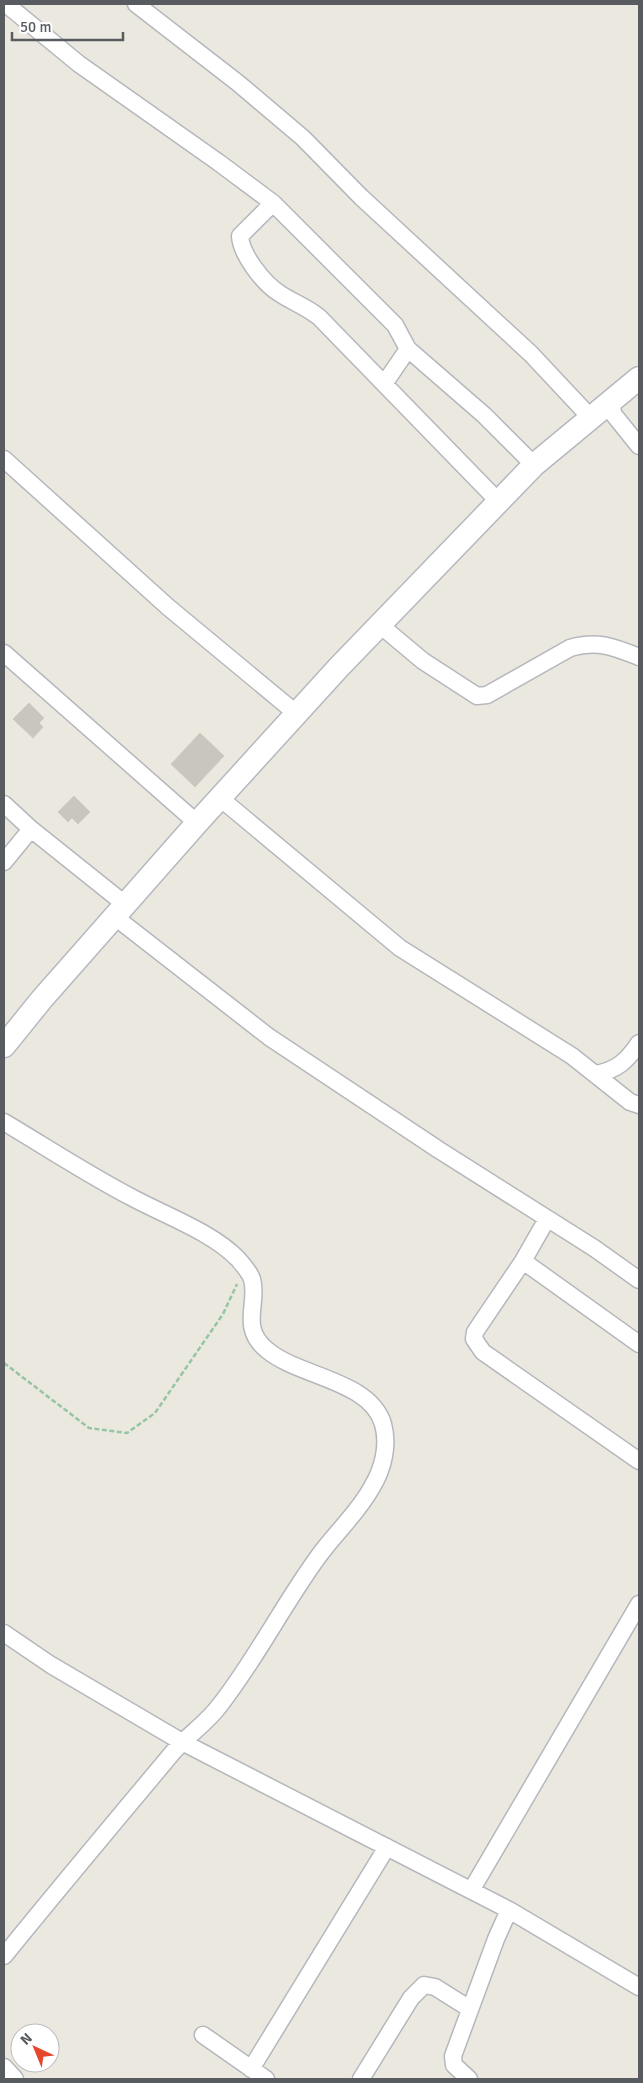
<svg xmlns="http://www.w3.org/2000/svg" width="643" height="2083" font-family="Signika,sans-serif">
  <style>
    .building { fill: #c8c6bf; stroke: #d0cbbe }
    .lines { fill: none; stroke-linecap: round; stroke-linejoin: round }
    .minor-casing { stroke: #b5b7bc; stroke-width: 19 }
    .secondary-casing { stroke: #b5b8be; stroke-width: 25 }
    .path { stroke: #95c4a6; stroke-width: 2.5; stroke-dasharray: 5 2.5; stroke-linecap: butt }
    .minor { stroke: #fff; stroke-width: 16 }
    .secondary { stroke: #fff; stroke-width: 22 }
  </style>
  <rect width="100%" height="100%" fill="#ebe9df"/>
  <path class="building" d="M29,703l15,15 -5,5 4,4 -10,11 -20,-19z
    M200,733l24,23 -29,31 -24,-23z
    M74,796l16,16 -12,12 -6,-6 -4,4 -10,-10z"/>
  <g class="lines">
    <g class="minor-casing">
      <path id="minor" d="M6,4l73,60 139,98 55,41 122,122 13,24 76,66 50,50
        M136,4l102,79 65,55 58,59 170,157 60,64
        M273,203l-33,33c1,18 23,47 39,57 13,9 26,13 40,24l179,184
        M384,384l24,-35
        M610,402l4,13 25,31
        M4,459l164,148 129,107
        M380,625l43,36 54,35 10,-1 83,-47c27,-8 44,-1 69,9
        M4,653l193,170
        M220,798l180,150 172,108 58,46 9,3
        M4,804l27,25 95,76
        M4,862l27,-33
        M115,917l154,120 170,113 155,98 45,32
        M596,1074c21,-4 31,-13 43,-31
        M4,1122c42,25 83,52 127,75 33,18 81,35 107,62 5,6 11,12 14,20 7,25 -13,48 15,71 32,27 103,30 116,74 6,21 0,45 -11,63 -14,26 -37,46 -54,70 -35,48 -62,102 -98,148 -13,18 -32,30 -46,46 -57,68 -114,136 -170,205
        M523,1261l24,-42
        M639,1344l-116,-83 -48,71 -1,7 9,13 156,109
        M4,1633l47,32 131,77 327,168 -13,29 -43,117 1,9 15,14
        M472,1889l167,-285
        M509,1910l130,77
        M203,2035l63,44
        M4,2067l11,12
        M251,2069l136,-222
        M361,2079l50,-81 13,-13 11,2 35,22"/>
    </g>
    <g class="secondary-casing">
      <path id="secondary" d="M4,1046l38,-47 155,-176 142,-156 195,-202 105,-87"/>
    </g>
    <path class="path" d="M4,1363l85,65 38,5 28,-20 68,-99 14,-30"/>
    <use href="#minor" class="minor"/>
    <use href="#secondary" class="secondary"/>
  </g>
  <rect width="643" height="2083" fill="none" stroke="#585b60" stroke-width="10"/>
  <g transform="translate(35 2048) rotate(316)"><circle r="24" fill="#ffffff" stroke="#bcbdbf"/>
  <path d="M0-4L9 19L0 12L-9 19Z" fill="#e5472b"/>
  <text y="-8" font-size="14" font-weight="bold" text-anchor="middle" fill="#585b60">N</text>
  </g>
  <path d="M12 32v8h111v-8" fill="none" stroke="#585b60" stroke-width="2.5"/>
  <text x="20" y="32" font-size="15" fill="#585b60" stroke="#ffffff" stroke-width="4" paint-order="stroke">50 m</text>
</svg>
